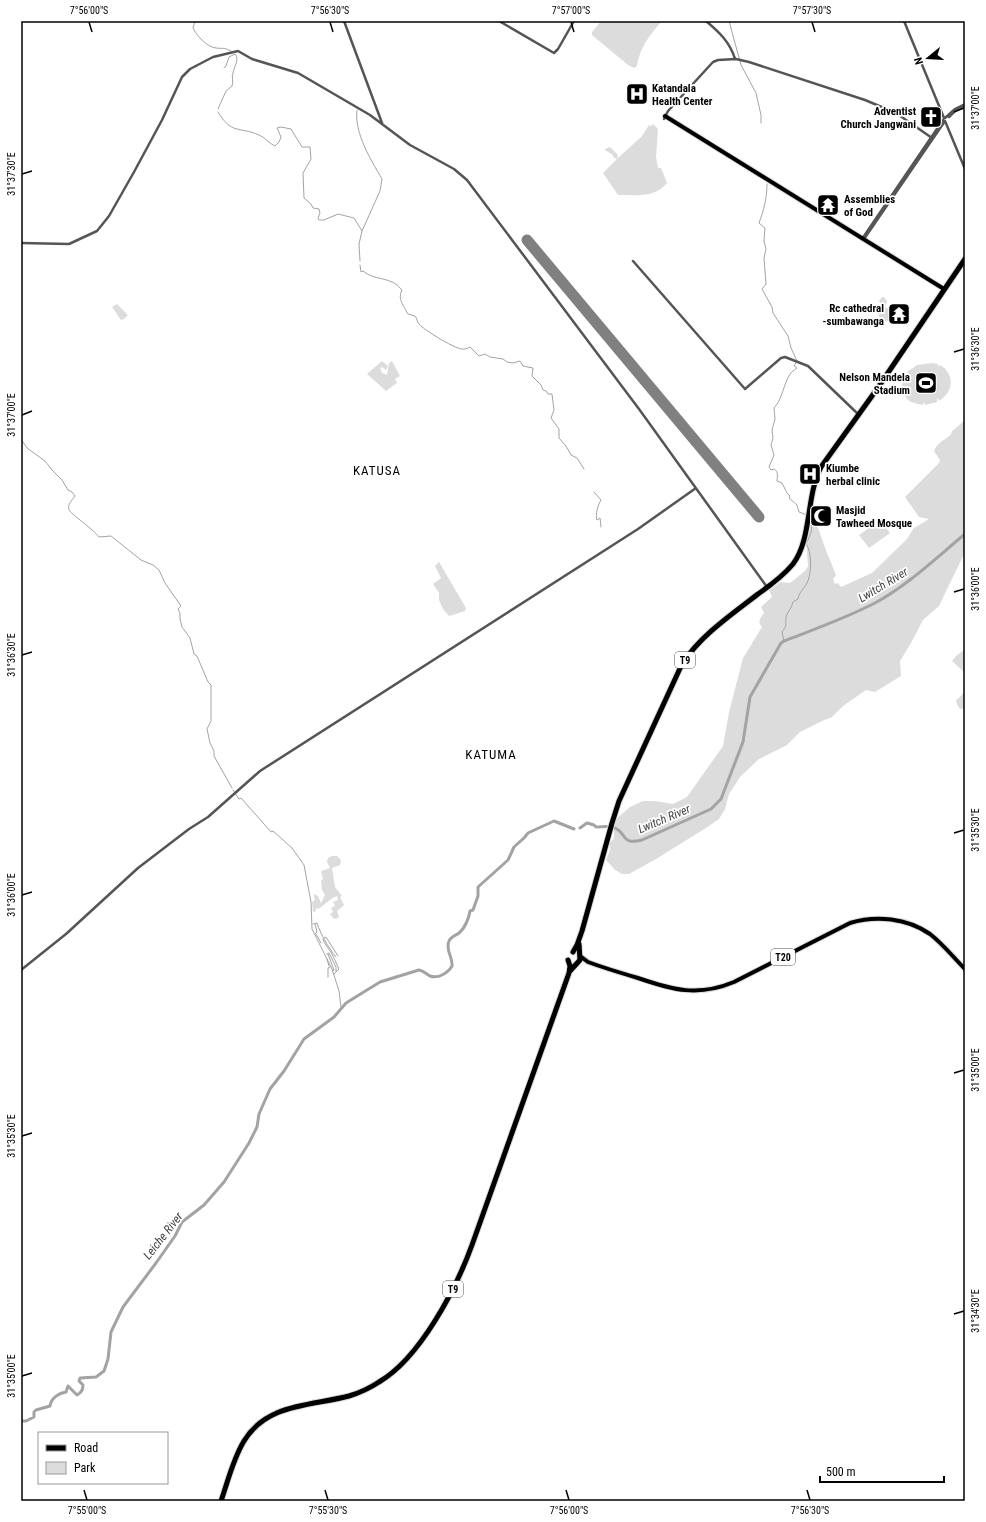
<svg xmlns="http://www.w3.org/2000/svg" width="986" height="1522" font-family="'Roboto Condensed',sans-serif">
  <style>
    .green { fill: #dcdcdc }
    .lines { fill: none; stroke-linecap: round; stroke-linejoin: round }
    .stream { stroke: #a3a3a3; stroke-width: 1 }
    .river { stroke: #a3a3a3; stroke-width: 3 }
    .runway { stroke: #808080; stroke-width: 11 }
    .major-casing { stroke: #dbdbdb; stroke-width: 6 }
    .highway-casing { stroke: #dbdbdb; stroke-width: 7 }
    .minor { stroke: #555; stroke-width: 2.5 }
    .major { stroke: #000; stroke-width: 4 }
    .highway { stroke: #000; stroke-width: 5 }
    .ticks { fill: none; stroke: #000; stroke-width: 1.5 }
    .labels { text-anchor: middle; stroke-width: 3.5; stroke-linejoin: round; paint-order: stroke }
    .shield { fill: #fff; stroke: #4c4c4c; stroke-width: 1 }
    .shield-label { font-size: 10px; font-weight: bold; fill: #000 }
    .poi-label { font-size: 11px; font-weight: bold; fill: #000; stroke: #fff; text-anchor: start }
    .water-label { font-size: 12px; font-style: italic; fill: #444; stroke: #fff }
    .quarter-label { font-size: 13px; letter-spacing: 1px; fill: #000; stroke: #fff }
    .neatline { fill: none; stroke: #000; stroke-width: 1.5 }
    .ticks-label { font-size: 10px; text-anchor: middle; fill: #000 }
  </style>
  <rect width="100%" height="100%" fill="#fff"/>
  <path class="green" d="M601,21h61c-12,13 -23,28 -25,45l-3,2 -6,-3 -36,-30v-3z
    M653,124l5,5 -2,28 2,11h3l6,15c-12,15 -31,12 -49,12l-15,-22 14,-14 -4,-2v-2l-8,-5v-1l5,-2 8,8 -1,2 1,1 24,-22 7,-11 2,1z
    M882,297h2l3,4 -2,6c6,3 6,6 6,13 -9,3 -11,-1 -14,-8l1,-4h2l2,-2 -3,-5z
    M117,304l11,11 -4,4 -3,1 -9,-13z
    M382,361l6,5 -2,4 -4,-3 -2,1 2,5 5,2 2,-12 3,-2 8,15 -5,3 2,4 -11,8 -19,-17z
    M933,363l5,1v3l2,-2c15,9 14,27 -1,36l-1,-3 -1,1v3l-12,3 -1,-3 -1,1v2l-9,-2v-2l-1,2c-12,-6 -14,-19 -7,-29h2l-1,-2 10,-7z
    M965,420v132l-26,54 -16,14 -12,23 -11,18 1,15 -26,16 -9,-2 -23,16 -11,11 -10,4 -22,11 -13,13 -28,14 -19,18 -11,17 -4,15 -6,10 -10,7 -53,33 -27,15h-7l-7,-4 -9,-10 4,-10v-7l4,-5v-11l2,-8 14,-12 13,-6h12l18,3 14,-7 36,-51 6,-34 14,-54 19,-31c-5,-6 -2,-8 2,-14l-3,-6 11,-10 -3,-7 12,-8 9,1 15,-12 3,-5 -2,-28 4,-23 8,13 9,25 9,22 -3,4 2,5 3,-1 3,4 31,-14 35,-34 7,-11 15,-9 -10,-2 -14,-20 34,-34 1,-3 -6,-9c3,-9 12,-11 18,-18l-1,-1z
    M880,520l10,13 -21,15 -10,-13z
    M439,562l27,46 -1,3 -16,5 -6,-7 -4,-9v-7l-6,-9 8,-6 -6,-12z
    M965,649v24l-13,-12 4,-5z
    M965,691v17l-5,1 -3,-5 -1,-4 4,-3z
    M332,856h5l4,4 -1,5 -8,3 3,19 7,9 -2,1 4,8 -7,6 2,6 -3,2 -3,-1 -3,-4 3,-2 -2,-4 4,-2 -2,-4 5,-2 -1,-4c-7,2 -13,10 -19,13l-2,-1v3l-3,1 -1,-10 3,-2 -1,-3v-3l4,2 3,7 4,-8 -3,-5 -1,-10 2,-1 -2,-8 9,-3 -3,-6 1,-4z"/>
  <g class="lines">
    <path class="stream" d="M195,21l-2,7c4,8 14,19 23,20 8,1 7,-1 15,3
      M729,21l12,44 15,28 5,22v8
      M218,109l8,-18 6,-5c2,-5 -1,-9 1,-13 1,-7 7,-13 2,-19l-6,3 -3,9 -2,2
      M357,110c-3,23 14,50 25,69l-2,12 -18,40
      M218,112c14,23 20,14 41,23 6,2 9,8 16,11l4,-4 2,-5 -4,-9 4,-1 10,2 11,18h8l1,12 -8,14 1,25 7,6 2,4 6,1 1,4 -2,5 1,2h5l14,-6 16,4 8,13 -3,13 1,17
      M767,184c0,13 -3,26 -8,39l6,5 -1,13 2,8 -2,9 2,26 -4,5 10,18 1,6 15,23 3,12 6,13 -3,5 3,2c-2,2 -5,3 -7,6 -7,11 -7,24 -16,34l1,11 -3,11 1,8 -2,7 3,10 -5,12 2,3 3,-1c5,3 3,7 3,12l5,2 5,10 3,3 -1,2 8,7 2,7 8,3
      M360,265l1,7 2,-1c11,10 29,5 39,19 -5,9 2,16 6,24l7,2c2,2 2,6 4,8 5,6 39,27 45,25 2,0 4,-1 6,-2l9,9 6,-2 5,3 13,2 4,3 6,1 7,-2 3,5 10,2 -1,8 9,9 2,5 3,1 2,3h4l2,16 -3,8 8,11v9l7,8 5,9 6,3 7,11
      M21,423v4
      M21,439l6,9 18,13 7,9 10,10 6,10 4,2 3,4c-3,4 -8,9 -6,14 2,4 24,19 30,27l12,-1 30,24 12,5 6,5 6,13 16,23 -3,3 2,4v6l2,8 8,11 4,16 3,2 11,26 3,3v36l-4,8 3,14 4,8v5l18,32
      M594,492l7,8c-3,5 -6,15 -4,20l3,-2 1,9
      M784,641l-2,-9c6,-8 3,-7 4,-15 1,-5 6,-9 7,-15l5,-3c1,-7 6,-10 9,-16 5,-9 5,-32 -1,-39 4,-9 8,-14 4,-24
      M233,790l6,9 2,-1 30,34 2,-1 19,17 12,17 7,37 1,27 20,40 7,22 2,16
      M313,924l4,-1c4,12 11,24 19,34
      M315,924l2,8 -2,2
      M316,934l5,9
      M324,938l2,-1 12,19
      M323,939l1,3 8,12 7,15 -5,5
      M327,954l2,-1 7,14v4
      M328,954l6,16 -1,1
      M327,959l2,7
      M328,977v-9l2,-1"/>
    <path class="river" d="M580,828l7,-5 7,2 2,2c6,0 13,-2 19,1 13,6 5,17 27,12l69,-31 10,-10 22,-57 7,-45 31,-54 3,-2c31,-12 62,-23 91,-38 33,-18 61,-45 90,-69
      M21,1421h5l8,-4v-5l2,-2 14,-4c1,-8 9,-13 16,-14l2,-6 9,9c4,-2 6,-6 6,-10l-4,-4 1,-3 16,-1 8,-6 4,-12 3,-27 12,-25 33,-44 19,-27 7,-14 22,-17 20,-23 25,-39 8,-16 2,-13 11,-25 14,-18 20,-32 30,-22 12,-14 34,-21 39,-12c5,1 7,4 11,6 8,3 18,-3 22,-10 1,-9 -7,-16 -3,-25 2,-5 6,-5 10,-8 6,-5 10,-15 11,-22l3,-1 5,-14v-9l30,-27 6,-13 10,-9 4,-5 26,-12 20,8"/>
    <path class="runway" d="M527,240l232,277"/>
    <g class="major-casing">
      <path id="major" d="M665,116l279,173
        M580,956l8,6c16,6 33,11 50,16 35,12 60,19 96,4l116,-59c26,-8 57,-5 80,11 13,10 24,24 35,35"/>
    </g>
    <g class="highway-casing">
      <path id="highway" d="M573,952l4,-7 5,-14 30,-108 7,-22 63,-137c19,-29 49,-49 76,-70 13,-9 25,-18 35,-30 19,-25 13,-69 28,-97l56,-78 88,-130
        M570,971l10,-11 -1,-16
        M221,1501c7,-20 12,-42 23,-60 23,-38 67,-35 105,-45 10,-3 21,-8 30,-14 41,-24 77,-93 93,-137l97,-272 1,-7 -2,-6"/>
    </g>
    <path class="minor" d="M344,21l38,102
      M499,21l55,32 4,-4 16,-28
      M706,21c13,11 24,21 29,38
      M904,21l40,97
      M949,117l7,-7 9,-4
      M945,118l10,-9 10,-5
      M664,119l4,-8 45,-49 5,-2 18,-1 13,3 116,38 31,13 36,25
      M945,121l20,48
      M862,239l81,-119
      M864,239l81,-118
      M21,243l48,1 28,-13 12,-15 25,-44 28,-52 20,-43 8,-8 23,-12 25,-6 14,8 46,14 72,42 40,30 44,24 13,11 172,229 128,178
      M633,261l112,128 36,-31 4,-1 23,9 50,48
      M21,970l45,-36 72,-66 51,-39 19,-12 52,-46 378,-242 58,-41"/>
    <use href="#major" class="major"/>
    <use href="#highway" class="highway"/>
  </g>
  <path class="ticks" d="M89,22l3,10M330,22l3,10M571,22l3,10M812,22l3,10M954,112l10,-4M22,174l10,-3M954,352l10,-3M22,415l10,-4M954,592l10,-3M22,655l10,-3M954,833l10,-3M22,895l10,-3M954,1073l10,-3M22,1136l10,-3M954,1314l10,-3M22,1376l10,-3M84,1490l3,10M325,1490l3,10M566,1490l3,10M807,1490l3,10"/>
  <defs>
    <g id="hospital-square" transform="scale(1.15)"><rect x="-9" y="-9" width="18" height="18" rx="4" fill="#000" stroke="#fff"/><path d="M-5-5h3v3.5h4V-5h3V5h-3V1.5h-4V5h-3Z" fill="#fff"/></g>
    <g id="church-square" transform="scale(1.15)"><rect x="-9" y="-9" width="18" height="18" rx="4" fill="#000" stroke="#fff"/><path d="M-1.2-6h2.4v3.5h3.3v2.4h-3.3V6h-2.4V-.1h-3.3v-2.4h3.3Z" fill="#fff"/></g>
    <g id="temple-square" transform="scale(1.15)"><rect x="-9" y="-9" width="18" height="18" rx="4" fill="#000" stroke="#fff"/><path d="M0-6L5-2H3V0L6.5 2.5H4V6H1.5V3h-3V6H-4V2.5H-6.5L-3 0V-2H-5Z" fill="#fff"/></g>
    <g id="stadium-square" transform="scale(1.15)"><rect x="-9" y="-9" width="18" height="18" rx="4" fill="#000" stroke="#fff"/><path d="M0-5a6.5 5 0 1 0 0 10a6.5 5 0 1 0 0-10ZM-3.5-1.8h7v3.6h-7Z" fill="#fff"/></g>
    <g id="mosque-square" transform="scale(1.15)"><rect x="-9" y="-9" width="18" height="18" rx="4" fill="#000" stroke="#fff"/><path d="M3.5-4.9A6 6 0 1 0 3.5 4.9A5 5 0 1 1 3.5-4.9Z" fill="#fff"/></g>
  </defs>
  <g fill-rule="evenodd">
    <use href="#hospital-square" x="637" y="94"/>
    <use href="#church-square" x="931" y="117"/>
    <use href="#temple-square" x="828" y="205"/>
    <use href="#temple-square" x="899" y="314"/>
    <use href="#stadium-square" x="926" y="383"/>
    <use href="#hospital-square" x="810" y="474"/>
    <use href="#mosque-square" x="821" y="516"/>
  </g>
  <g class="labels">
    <g class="shield">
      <rect x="675" y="652" width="20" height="16" rx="3"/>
      <rect x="771" y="949" width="24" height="16" rx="3"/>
      <rect x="443" y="1281" width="20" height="16" rx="3"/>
    </g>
    <g class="shield-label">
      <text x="685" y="664">T9</text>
      <text x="783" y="961">T20</text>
      <text x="453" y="1293">T9</text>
    </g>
    <g class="poi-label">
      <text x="652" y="92">Katandala<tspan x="652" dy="13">Health Center</tspan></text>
      <text x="916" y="115" text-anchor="end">Adventist<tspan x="916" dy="13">Church Jangwani</tspan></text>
      <text x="844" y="203">Assemblies<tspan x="844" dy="13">of God</tspan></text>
      <text x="884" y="312" text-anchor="end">Rc cathedral<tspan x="884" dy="13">-sumbawanga</tspan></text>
      <text x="910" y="381" text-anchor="end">Nelson Mandela<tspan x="910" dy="13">Stadium</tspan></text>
      <text x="826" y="472">Kiumbe<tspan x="826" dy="13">herbal clinic</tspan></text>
      <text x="836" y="514">Masjid<tspan x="836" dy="13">Tawheed Mosque</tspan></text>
    </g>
    <g class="water-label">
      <text transform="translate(883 585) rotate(-31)" y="4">Lwitch River</text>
      <text transform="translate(664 819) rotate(-23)" y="4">Lwitch River</text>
      <text transform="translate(163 1236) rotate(-52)" y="4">Leiche River</text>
    </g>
    <g class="quarter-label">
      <text x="377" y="475">KATUSA</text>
      <text x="491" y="759">KATUMA</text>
    </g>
  </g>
  <rect width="986" height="1522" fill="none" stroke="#ffffff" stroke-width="44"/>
  <rect x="38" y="1432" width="130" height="52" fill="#ffffff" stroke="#999999"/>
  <rect x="46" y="1445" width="20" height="6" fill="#000000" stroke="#999999"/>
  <text x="74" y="1452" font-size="12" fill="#000000">Road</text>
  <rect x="46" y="1462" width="20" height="12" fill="#dcdcdc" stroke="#999999"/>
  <text x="74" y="1472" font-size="12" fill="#000000">Park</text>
  <g transform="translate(928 58) rotate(252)" stroke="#ffffff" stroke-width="3" paint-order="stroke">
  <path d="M0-3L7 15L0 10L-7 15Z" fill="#000000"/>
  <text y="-6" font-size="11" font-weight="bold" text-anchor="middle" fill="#000000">N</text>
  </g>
  <path d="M820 1476v6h124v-6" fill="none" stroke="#000000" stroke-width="2"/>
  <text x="826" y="1476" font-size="12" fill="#000000" stroke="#ffffff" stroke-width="3" paint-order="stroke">500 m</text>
  <rect x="22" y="22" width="942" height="1478" class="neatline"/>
  <g class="ticks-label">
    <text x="89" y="14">7°56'00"S</text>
    <text x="330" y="14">7°56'30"S</text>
    <text x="571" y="14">7°57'00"S</text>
    <text x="812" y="14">7°57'30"S</text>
    <text transform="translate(975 108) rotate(-90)" y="4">31°37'00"E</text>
    <text transform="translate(11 174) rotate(-90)" y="4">31°37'30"E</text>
    <text transform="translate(975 349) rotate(-90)" y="4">31°36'30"E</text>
    <text transform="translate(11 415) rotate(-90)" y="4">31°37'00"E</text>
    <text transform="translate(975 589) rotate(-90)" y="4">31°36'00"E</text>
    <text transform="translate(11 655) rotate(-90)" y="4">31°36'30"E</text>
    <text transform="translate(975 830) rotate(-90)" y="4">31°35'30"E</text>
    <text transform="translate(11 895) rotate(-90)" y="4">31°36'00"E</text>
    <text transform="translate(975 1070) rotate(-90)" y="4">31°35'00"E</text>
    <text transform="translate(11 1136) rotate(-90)" y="4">31°35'30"E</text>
    <text transform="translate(975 1311) rotate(-90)" y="4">31°34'30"E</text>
    <text transform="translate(11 1376) rotate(-90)" y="4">31°35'00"E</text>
    <text x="87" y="1514">7°55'00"S</text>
    <text x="328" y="1514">7°55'30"S</text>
    <text x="569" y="1514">7°56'00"S</text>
    <text x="810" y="1514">7°56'30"S</text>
  </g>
</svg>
